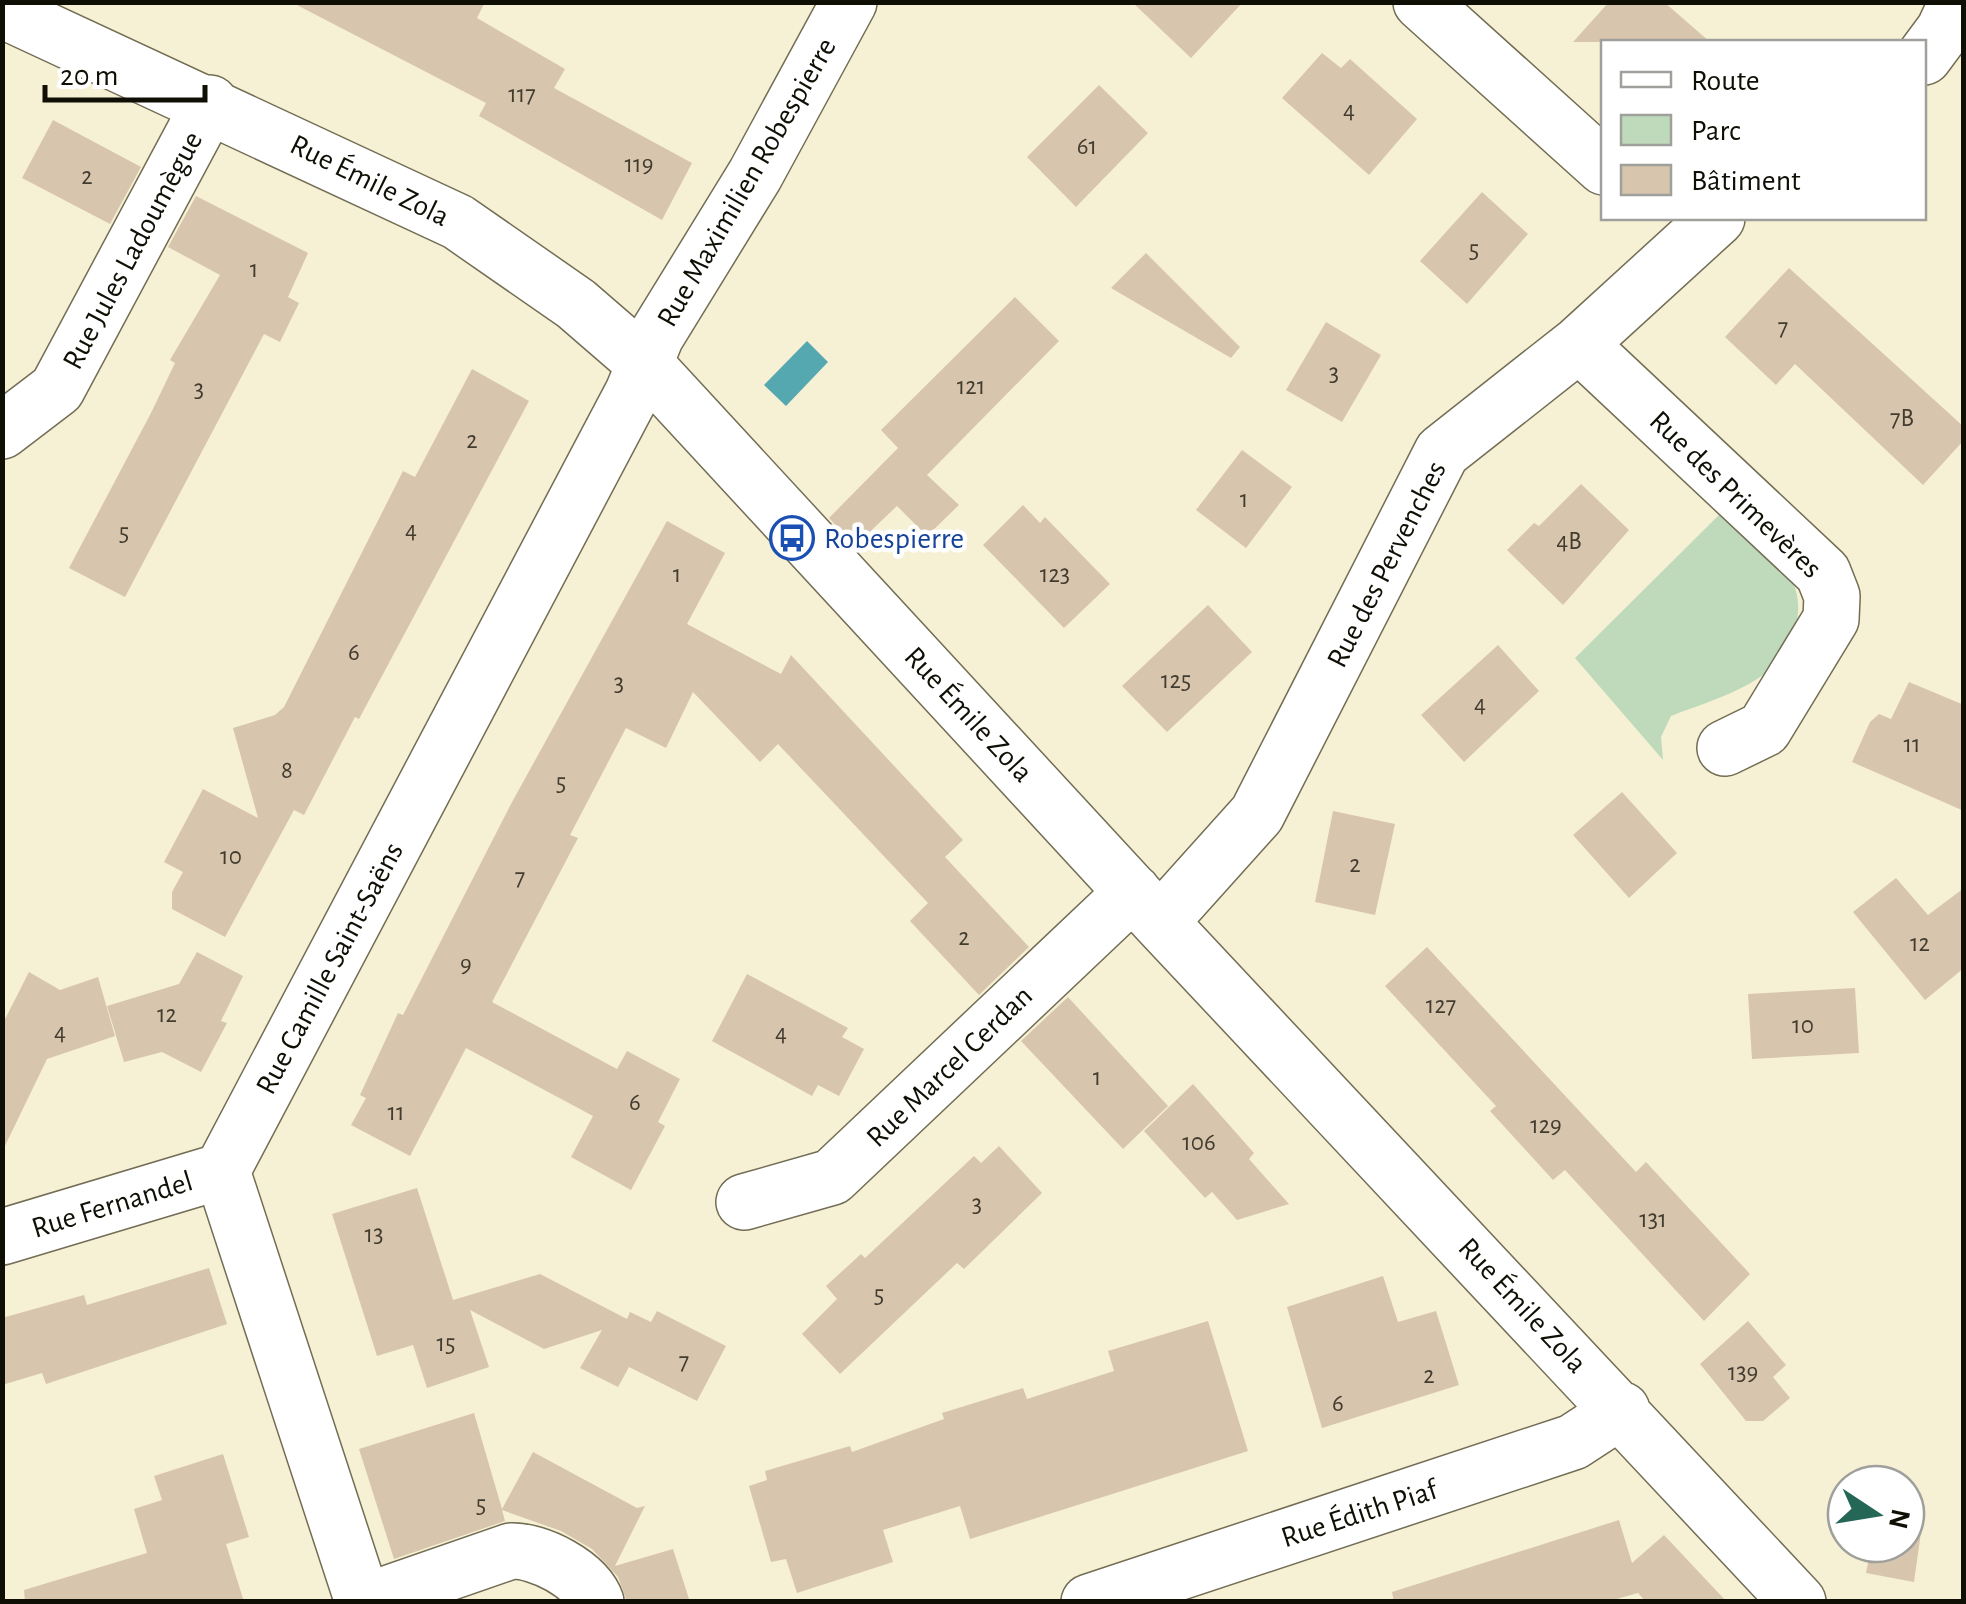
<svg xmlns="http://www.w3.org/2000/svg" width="1966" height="1604" font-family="'Alegreya Sans',sans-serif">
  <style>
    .green { fill: #bedabb }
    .water { fill: #55a7b0 }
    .building { fill: #d8c5ae }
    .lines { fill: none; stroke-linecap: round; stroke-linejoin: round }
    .street-casing { stroke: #726d54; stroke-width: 58 }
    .street { stroke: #fff; stroke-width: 55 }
    .labels { text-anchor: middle; stroke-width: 9; stroke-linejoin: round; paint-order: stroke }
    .number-label { font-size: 25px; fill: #423c2f }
    .street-label { font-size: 30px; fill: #100f05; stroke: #fff }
    .transit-label { font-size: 30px; fill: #164399; stroke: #fff; text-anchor: start }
  </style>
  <rect width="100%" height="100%" fill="#f6f1d4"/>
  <path class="green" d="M1721,513c22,21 49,40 68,63 7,9 10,25 9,36 -3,68 -75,83 -127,104l-10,21 2,23 -88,-102z"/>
  <path class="water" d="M807,341l21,21 -42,44 -22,-21z"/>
  <path class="building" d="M291,2h194l-8,16 88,51 -11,19 138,75 -30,57 -183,-104 7,-13z
    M1132,2h111l-52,56z
    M1609,2h55l46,40h-137z
    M1322,53l19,15 9,-9 67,60 -48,56 -87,-77z
    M1099,85l49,48 -72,74 -49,-50z
    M53,120l88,47 -31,57 -88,-46z
    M1482,192l46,42 -61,70 -47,-43z
    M196,196l112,57 -20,44 11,6 -19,39 -16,-8 -139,263 -56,-29 82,-155 24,-50 -5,-3 50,-85 -52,-28z
    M1146,253l94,94 -9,11 -120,-70z
    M1789,268l175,159v13l-41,45 -128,-121 -19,21 -51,-48z
    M1015,297l44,44 -132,134 32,30 -32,31 -30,-30 -42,40 -26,-28 69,-70 -17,-18z
    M1326,322l55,33 -39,67 -56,-32z
    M472,369l57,32 -170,318 -4,-2 -51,98 -10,-5 -69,127 -53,-28v-17l11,-20 -19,-10 39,-73 55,29 -25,-90 42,-13 9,-8 119,-236 12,6z
    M1242,450l50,37 -46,61 -50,-38z
    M1581,484l48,46 -66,75 -56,-55 27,-27 5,3z
    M1023,505l17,18 5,-6 65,67 -46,44 -81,-83z
    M667,521l58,32 -38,71 94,50 10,-19 172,185 -18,17 84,90 -50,48 -69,-74 18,-18 -98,-104 -52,-55 -18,18 -67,-70 -27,56 -40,-20 -56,107 8,3 -86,164 125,67 10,-18 53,28 -22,43 7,4 -34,64 -60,-33 22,-41 -127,-68 -56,108 -59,-31 15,-27 -6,-3 38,-82 5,2 108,-211z
    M1208,605l44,47 -85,80 -45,-46z
    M1498,645l41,46 -75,71 -43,-47z
    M1909,682l55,23v106l-112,-49 18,-40 9,-8 12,5z
    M1622,792l55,61 -48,45 -56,-63z
    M1333,811l62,13 -20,91 -60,-13z
    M1896,878l32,37 36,-27v80l-39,32 -72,-88z
    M1427,947l209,225 10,-10 104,112 -46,47 -139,-151 -12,10 -63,-69 6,-5 -111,-120z
    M197,952l46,24 -22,45 6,2 -26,49 -39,-20 -38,10 -17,-56 72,-22z
    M29,972l31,18 38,-13 17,59 -68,23 -45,93v-127z
    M747,974l101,54 -6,9 22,12 -25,47 -21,-11 -6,11 -100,-55z
    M1855,988l4,65 -107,6 -4,-65z
    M1068,997l100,109 -45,43 -102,-108z
    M1193,1084l61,69 -5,6 40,45 -52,16 -25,-28 -7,6 -61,-67z
    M999,1146l43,47 -78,76 -7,-6 -117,111 -38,-40 35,-35 -11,-13 35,-32 4,4 109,-102 7,7z
    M417,1188l36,112 87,-26 87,45 3,-7 21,10 6,-11 69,35 -29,55 -68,-34 -11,20 -38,-19 22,-38 -58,19 -74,-39 19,57 -62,21 -14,-43 -36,11 -45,-142z
    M209,1268l18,56 -181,60 -4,-11 -40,12v-67l82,-23 3,10z
    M1383,1276l15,46 38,-11 23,74 -137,43 -35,-121z
    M1208,1321l40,130 -278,88 -10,-33 -77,24 10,32 -96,31 -11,-34 -15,3 -22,-76 18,-6 -2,-9 85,-25 2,6 92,-33 -2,-6 81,-25 4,11 87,-28 -6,-20z
    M1748,1321l38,44 -13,12 17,21 -27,23h-17l-46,-57z
    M474,1413l28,96 31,-57 104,56 8,-2 -30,60 58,-17 17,53h-63l-9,-25 -26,-28 -31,-18 -59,-21 3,11 -111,38 -35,-110z
    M223,1454l26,83 -23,7 18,58h-219l-1,-12 123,-37 -13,-44 28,-9 -8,-24z
    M1906,1507l18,4 -10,71 -48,-9 6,-29h34z
    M1619,1520l13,43 32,-28 63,67h-81l-8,-9 -32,9h-212l-2,-10z"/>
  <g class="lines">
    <g class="street-casing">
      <path id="street" d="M1421,2l183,165
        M2,10l456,212 118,82 67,58 517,560 638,680
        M1924,57l20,-27 13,-28
        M1579,344l244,229 9,23 -1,23 -67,110 -39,19
        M2,431l55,-42 153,-286
        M1160,922l97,-108 185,-362 137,-108 138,-126
        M744,1202l88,-25 301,-285
        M2,1237l220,-66
        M363,1602l-141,-431 411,-779 23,-56 99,-161 94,-173
        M364,1602l147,-51c27,-1 75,23 85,51
        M1089,1602l484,-160 49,-32"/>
    </g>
    <use href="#street" class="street"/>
  </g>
  <defs>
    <g id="bus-ring" transform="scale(2.25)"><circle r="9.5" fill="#fff" stroke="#1a4fb4" stroke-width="1.5"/><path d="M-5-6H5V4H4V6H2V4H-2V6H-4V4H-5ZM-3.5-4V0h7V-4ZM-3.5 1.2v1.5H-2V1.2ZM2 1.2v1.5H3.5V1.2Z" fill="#1a4fb4"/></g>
  </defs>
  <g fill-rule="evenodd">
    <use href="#bus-ring" x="792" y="538"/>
  </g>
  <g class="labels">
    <g class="number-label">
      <text x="522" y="102">117</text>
      <text x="1349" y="118">4</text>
      <text x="1087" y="154">61</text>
      <text x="639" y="172">119</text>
      <text x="87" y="184">2</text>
      <text x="1474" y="257">5</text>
      <text x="254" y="277">1</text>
      <text x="1783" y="335">7</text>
      <text x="1334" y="381">3</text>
      <text x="971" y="394">121</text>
      <text x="199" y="397">3</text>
      <text x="1902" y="426">7B</text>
      <text x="472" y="448">2</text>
      <text x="1244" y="507">1</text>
      <text x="411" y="538">4</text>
      <text x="124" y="540">5</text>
      <text x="1569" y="549">4B</text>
      <text x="677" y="582">1</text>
      <text x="1055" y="582">123</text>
      <text x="354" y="660">6</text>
      <text x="1176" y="688">125</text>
      <text x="619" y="691">3</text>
      <text x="1480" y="712">4</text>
      <text x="1912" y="752">11</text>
      <text x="287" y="778">8</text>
      <text x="561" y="790">5</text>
      <text x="231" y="864">10</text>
      <text x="1355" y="872">2</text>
      <text x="520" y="885">7</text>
      <text x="964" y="945">2</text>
      <text x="1920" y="951">12</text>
      <text x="466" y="972">9</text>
      <text x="1441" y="1013">127</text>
      <text x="167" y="1022">12</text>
      <text x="1803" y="1033">10</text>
      <text x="60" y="1040">4</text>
      <text x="781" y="1041">4</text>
      <text x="1097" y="1085">1</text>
      <text x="635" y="1110">6</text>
      <text x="396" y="1120">11</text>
      <text x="1546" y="1133">129</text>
      <text x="1199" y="1150">106</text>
      <text x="977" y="1212">3</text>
      <text x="1653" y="1227">131</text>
      <text x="374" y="1242">13</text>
      <text x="879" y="1302">5</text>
      <text x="446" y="1351">15</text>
      <text x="684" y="1369">7</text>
      <text x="1743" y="1380">139</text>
      <text x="1429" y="1383">2</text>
      <text x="1338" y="1411">6</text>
      <text x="481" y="1512">5</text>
    </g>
    <g class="street-label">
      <text transform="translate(370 180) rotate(26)" y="10">Rue Émile Zola</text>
      <text transform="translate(746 182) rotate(-60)" y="10">Rue Maximilien Robespierre</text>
      <text transform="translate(132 250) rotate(-62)" y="10">Rue Jules Ladoumègue</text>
      <text transform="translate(1736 494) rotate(44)" y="10">Rue des Primevères</text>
      <text transform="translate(1386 564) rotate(-63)" y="10">Rue des Pervenches</text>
      <text transform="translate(969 714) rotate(47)" y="10">Rue Émile Zola</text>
      <text transform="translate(329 968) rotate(-62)" y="10">Rue Camille Saint-Saëns</text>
      <text transform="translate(949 1066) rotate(-44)" y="10">Rue Marcel Cerdan</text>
      <text transform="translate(112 1204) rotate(-17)" y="10">Rue Fernandel</text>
      <text transform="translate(1523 1305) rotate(47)" y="10">Rue Émile Zola</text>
      <text transform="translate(1359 1513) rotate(-18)" y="10">Rue Édith Piaf</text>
    </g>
    <g class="transit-label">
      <text x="824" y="548">Robespierre</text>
    </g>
  </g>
  <rect width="1966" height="1604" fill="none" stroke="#100f05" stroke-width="10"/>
  <rect x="1601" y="40" width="325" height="180" fill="#ffffff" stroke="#9f9f9b" stroke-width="2.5"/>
  <rect x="1621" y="72" width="50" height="15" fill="#ffffff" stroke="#9f9f9b" stroke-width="2.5"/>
  <text x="1691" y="90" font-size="30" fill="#100f05">Route</text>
  <rect x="1621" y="115" width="50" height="30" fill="#bedabb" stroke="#9f9f9b" stroke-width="2.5"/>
  <text x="1691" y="140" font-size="30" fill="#100f05">Parc</text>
  <rect x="1621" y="165" width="50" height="30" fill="#d8c5ae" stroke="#9f9f9b" stroke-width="2.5"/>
  <text x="1691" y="190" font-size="30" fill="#100f05">Bâtiment</text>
  <g transform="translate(1876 1514) rotate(102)"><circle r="48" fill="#ffffff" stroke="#9f9f9b" stroke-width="2.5"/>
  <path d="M0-8L18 38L0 25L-18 38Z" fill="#256757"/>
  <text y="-15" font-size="28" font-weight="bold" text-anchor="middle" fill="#100f05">N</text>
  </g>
  <path d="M45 85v15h160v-15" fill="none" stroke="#100f05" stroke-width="5"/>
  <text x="60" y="85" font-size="30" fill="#100f05" stroke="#ffffff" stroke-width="8" paint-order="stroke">20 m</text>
</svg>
